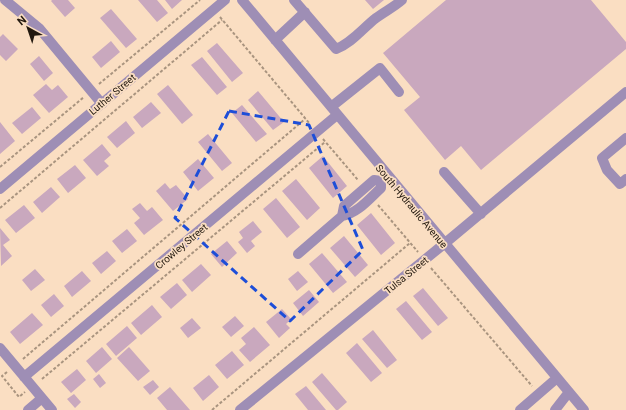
<svg xmlns="http://www.w3.org/2000/svg" width="626" height="410" font-family="Roboto,sans-serif">
  <style>
    .building { fill: #c9a8be }
    .lines { fill: none; stroke-linecap: round; stroke-linejoin: round }
    .path { stroke: #a9947f; stroke-width: 2; stroke-dasharray: 3 2; stroke-linecap: butt }
    .minor { stroke: #9e8eb5; stroke-width: 10 }
    .marked { fill: none; stroke: #1d4ed8; stroke-width: 3; stroke-dasharray: 8 5; stroke-linejoin: round }
    .labels { text-anchor: middle; stroke-width: 3.5; stroke-linejoin: round; paint-order: stroke }
    .street-label { font-size: 10px; fill: #23190f; stroke: #fadec2 }
  </style>
  <rect width="100%" height="100%" fill="#fadec2"/>
  <path class="building" d="M52,0h16l7,8 -10,9 -14,-16z
    M138,0h19l11,13 -11,9z
    M165,0h17l-10,9z
    M365,0h19l-11,9z
    M446,0h145l35,42v7l-145,121 -20,-24 -16,14 -41,-50 16,-13 -37,-44z
    M111,9l26,30 -11,9 -26,-30z
    M3,34l15,15 -12,12 -6,-6v-18z
    M111,41l9,11 -19,16 -9,-11z
    M217,43l26,30 -11,9 -25,-31z
    M39,56l14,17 -9,8 -14,-17z
    M202,57l25,30 -10,8 -26,-30z
    M46,84l6,6 6,-5 10,12 -19,16 -16,-18z
    M168,85l25,30 -11,9 -25,-30z
    M258,91l26,31 -11,8 -25,-30z
    M151,102l10,11 -19,15 -9,-11z
    M242,105l25,29 -11,8 -24,-29z
    M32,107l9,11 -19,16 -10,-11z
    M126,121l9,12 -18,15 -10,-11z
    M0,122l15,19 -15,13z
    M208,134l24,29 -10,8 -24,-29z
    M102,144l9,11 -7,6 5,5 -12,10 -14,-16z
    M323,156l24,30 -14,12 -24,-30z
    M198,159l16,19 -16,13 -15,-19z
    M75,165l11,13 -18,15 -11,-14z
    M296,179l24,29 -13,12 -25,-29z
    M165,183l5,6 6,-4 12,14 -15,12 -17,-20z
    M51,187l9,10 -18,16 -9,-11z
    M276,198l24,29 -13,11 -24,-29z
    M140,203l7,8 5,-4 11,13 -19,15 -10,-12 6,-5 -8,-9z
    M24,205l11,13 -19,15 -11,-13z
    M371,213l24,30 -14,12 -24,-30z
    M253,221l9,11 -11,9 4,5 -8,7 -9,-11 5,-4 -4,-6z
    M0,228l10,12 -7,5 9,11 -11,10z
    M127,229l10,12 -15,12 -10,-12z
    M344,236l24,29 -13,12 -25,-29z
    M227,241l10,12 -15,14 -11,-13z
    M107,251l9,10 -15,13 -9,-11z
    M322,253l25,29 -14,11 -24,-29z
    M201,264l10,11 -19,17 -10,-12z
    M35,269l10,11 -14,11 -9,-11z
    M82,271l9,10 -19,16 -8,-11z
    M298,271l10,11 -11,9 -9,-12z
    M177,283l10,12 -16,14 -11,-12z
    M423,288l25,30 -10,8 -25,-30z
    M309,290l10,12 -16,14 -10,-13z
    M54,294l10,12 -13,11 -10,-12z
    M406,301l26,31 -10,8 -26,-31z
    M152,305l10,12 -21,18 -10,-12z
    M282,309l9,10 -5,5 4,4 -11,10 -13,-16z
    M32,313l11,12 -23,19 -10,-12z
    M235,316l9,10 -13,11 -9,-10z
    M192,318l9,10 -13,10 -8,-10z
    M127,326l10,12 -21,18 -10,-12z
    M254,327l16,18 -20,17 -11,-12 7,-6 -5,-6z
    M373,330l24,30 -10,8 -25,-29z
    M357,343l25,30 -11,9 -25,-29z
    M102,347l10,12 -16,14 -10,-12z
    M129,347l21,24 -12,10 -21,-23z
    M232,351l12,14 -17,14 -12,-14z
    M77,369l9,11 -15,13 -10,-11z
    M322,373l25,29 -9,8h-2l-24,-28z
    M99,374l7,9 -6,5 -7,-9z
    M209,375l10,12 -16,14 -10,-13z
    M153,380l6,7 -9,8 -7,-8z
    M306,386l20,24h-18l-13,-16z
    M170,387l20,23h-23l-10,-12z
    M74,394l7,8 -6,6 -8,-9z"/>
  <g class="lines">
    <path class="path" d="M220,17l90,107
      M99,84l101,-84
      M323,139l35,41
      M0,167l84,-70
      M378,205l40,47
      M0,208l222,-188
      M431,268l101,118
      M23,359l282,-240
      M7,372l-5,4 17,21 6,-5
      M42,379l283,-237
      M212,410l198,-167"/>
    <path class="minor" d="M5,0l34,28 63,76
      M242,0l342,410
      M294,0l42,49c16,-6 27,-21 40,-31 8,-6 18,-11 26,-18
      M275,40l30,-28
      M331,107l49,-39 19,24
      M626,138l-24,20 5,12 13,14 6,-5
      M444,172l37,42
      M0,189l225,-189
      M342,216l2,-10 30,-26 7,1 4,-4
      M298,254l44,-38c16,-3 27,-17 39,-28v-7
      M0,348l52,62
      M24,377l313,-262
      M28,410l14,-12
      M240,410l204,-166 182,-152
      M520,410l37,-32
      M555,410l14,-18"/>
  </g>
  <path class="marked" d="M229,111l80,14 54,125 -73,71 -115,-103z"/>
  <g class="labels">
    <g class="street-label">
      <text transform="translate(112 94) rotate(-40)" y="4">Luther Street</text>
      <text transform="translate(412 206) rotate(50)" y="4">South Hydraulic Avenue</text>
      <text transform="translate(181 246) rotate(-40)" y="4">Crowley Street</text>
      <text transform="translate(406 275) rotate(-39)" y="4">Tulsa Street</text>
    </g>
  </g>
  <g transform="translate(28 28) rotate(320)" stroke="#fadec2" stroke-width="3" paint-order="stroke">
  <path d="M0-3L7 15L0 10L-7 15Z" fill="#23190f"/>
  <text y="-6" font-size="11" font-weight="bold" text-anchor="middle" fill="#23190f">N</text>
  </g>
</svg>
